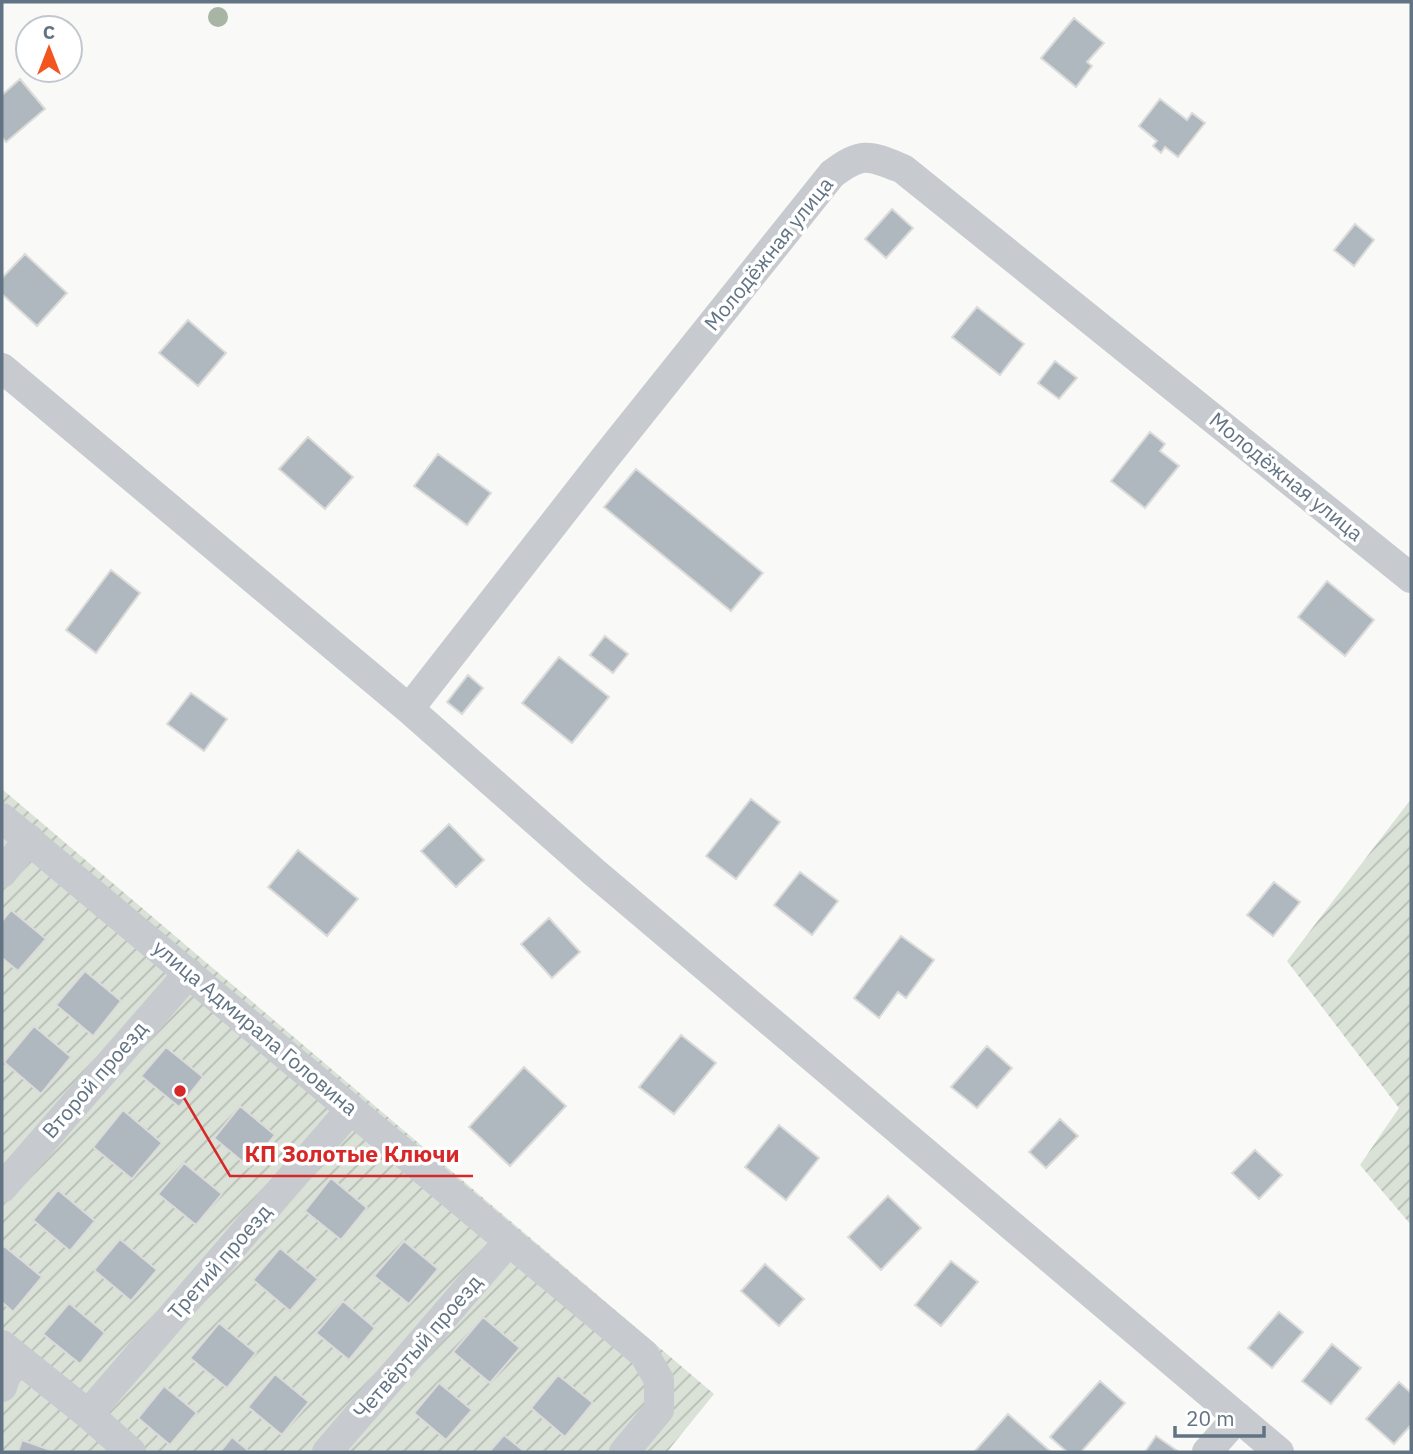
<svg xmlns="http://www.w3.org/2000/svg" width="1413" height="1454" font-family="'IBM Plex Sans',sans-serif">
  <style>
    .garden { fill: url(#garden-furrows) }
    .building { fill: #afb8be; stroke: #dbdbd9; stroke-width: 2 }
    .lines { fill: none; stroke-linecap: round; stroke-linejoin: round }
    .minor { stroke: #c7cbcf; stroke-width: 30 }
    .tree { fill: #a8b4a4 }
    .labels { text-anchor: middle; stroke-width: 7; stroke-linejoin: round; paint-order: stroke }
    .street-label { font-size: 21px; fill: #627484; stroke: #fff }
    .leader { fill: none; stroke: #d62828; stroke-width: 2.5 }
    .callout-dot { fill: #d62828; stroke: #fff; stroke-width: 2.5 }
    .callout-label { font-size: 23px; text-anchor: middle; font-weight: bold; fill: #d62828; stroke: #fff; stroke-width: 7; stroke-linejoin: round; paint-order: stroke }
  </style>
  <defs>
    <pattern id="garden-furrows" width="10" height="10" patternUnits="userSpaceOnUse" patternTransform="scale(1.75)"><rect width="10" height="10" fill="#dae2d7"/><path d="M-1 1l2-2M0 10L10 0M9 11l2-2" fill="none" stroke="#b4bcb4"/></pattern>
  </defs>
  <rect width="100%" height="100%" fill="#f9f9f7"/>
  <path class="garden" d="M2,789l712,605 -47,58h-665z
    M1411,799v426l-51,-60 39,-57 -112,-147z"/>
  <path class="building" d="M1074,18l30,25 -17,19 5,4 -16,21 -35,-29z
    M20,79l25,30 -39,33 -4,-5v-42z
    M1160,99l27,21 5,-7 13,10 -27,34 -13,-10 -4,6 -8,-7 4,-5 -18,-15z
    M892,209l21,19 -27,30 -21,-19z
    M1355,224l19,16 -20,26 -20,-16z
    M25,254l42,39 -30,33 -35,-32v-16z
    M977,307l47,37 -24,31 -48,-38z
    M188,320l38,33 -28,33 -39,-33z
    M1055,361l22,17 -18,21 -21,-16z
    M1150,432l15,12 -5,7 19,15 -34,42 -34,-27z
    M308,437l45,40 -28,32 -46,-40z
    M438,454l53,39 -24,32 -53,-39z
    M636,469l127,104 -32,38 -127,-104z
    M111,570l29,23 -44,60 -30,-23z
    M1327,581l47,39 -29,36 -47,-39z
    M605,636l23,18 -15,19 -23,-18z
    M559,657l50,40 -37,46 -50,-40z
    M468,675l15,13 -21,26 -15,-12z
    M191,693l36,26 -23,32 -37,-27z
    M751,799l29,23 -44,57 -30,-23z
    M449,824l35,36 -28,27 -35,-36z
    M298,850l60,49 -31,37 -59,-49z
    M800,872l38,29 -26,34 -38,-30z
    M1274,882l26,20 -27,34 -26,-21z
    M11,910l35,29 -28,32 -16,-13v-37z
    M549,918l31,34 -28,26 -31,-34z
    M901,936l33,24 -28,38 -8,-6 -19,26 -25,-20z
    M85,971l36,30 -28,35 -37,-31z
    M34,1026l37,31 -30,37 -37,-32z
    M681,1035l35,28 -42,51 -35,-27z
    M987,1046l25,22 -35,40 -26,-21z
    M166,1047l37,30 -24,30 -38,-31z
    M524,1067l42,39 -56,60 -41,-39z
    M240,1106l35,29 -26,32 -35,-29z
    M123,1110l39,33 -30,36 -39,-32z
    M1060,1119l18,17 -32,32 -17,-16z
    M779,1125l40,33 -33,42 -41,-33z
    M1255,1150l27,25 -23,24 -27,-26z
    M184,1163l38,31 -26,31 -38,-31z
    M331,1178l36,30 -26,32 -36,-29z
    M58,1190l37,31 -25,30 -37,-31z
    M888,1196l33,32 -40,42 -33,-33z
    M120,1239l37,31 -26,31 -37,-31z
    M404,1241l34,28 -29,35 -35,-28z
    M4,1246l38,31 -29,35 -11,-10v-53z
    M280,1248l38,31 -28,32 -37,-31z
    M951,1261l27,21 -37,44 -26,-21z
    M765,1264l39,35 -25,27 -38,-35z
    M343,1301l32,27 -26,32 -33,-27z
    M69,1303l36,30 -25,31 -37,-30z
    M1279,1312l24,20 -31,36 -24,-20z
    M483,1317l37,31 -30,35 -37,-31z
    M219,1323l37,30 -29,35 -37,-30z
    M1332,1344l29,24 -30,36 -29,-23z
    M275,1374l34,28 -27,33 -34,-28z
    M558,1375l35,28 -28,34 -34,-29z
    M1100,1381l25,22 -44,49h-14l-17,-15z
    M1399,1382l12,11v32l-17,19 -28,-25z
    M439,1383l33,27 -26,30 -32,-27z
    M164,1386l33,27 -27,32 -32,-27z
    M1008,1414l43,38h-77z
    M504,1435l21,17h-36z
    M1156,1436l23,16h-34z
    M232,1437l18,15h-30z
    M22,1440l34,12h-38z"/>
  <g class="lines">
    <path class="minor" d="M2,368l407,341 186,164 684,579
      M409,709l196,-251 227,-284c30,-23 37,-19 71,-5l508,409
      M2,818l642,536 15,26v30l-35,42
      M2,873l27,-34
      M2,1188l187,-215
      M2,1345l86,69 43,38
      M2,1387l11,-33
      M88,1414l263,-305
      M327,1452l181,-210
      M1207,1452l31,-35"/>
  </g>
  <circle class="tree" cx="218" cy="17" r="10"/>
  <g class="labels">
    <g class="street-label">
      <text transform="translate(769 254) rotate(-51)" y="7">Молодёжная улица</text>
      <text transform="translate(1286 477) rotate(39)" y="7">Молодёжная улица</text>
      <text transform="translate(255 1028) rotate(40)" y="7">улица Адмирала Головина</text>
      <text transform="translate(95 1080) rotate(-49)" y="7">Второй проезд</text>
      <text transform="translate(220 1262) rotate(-49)" y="7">Третий проезд</text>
      <text transform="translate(418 1347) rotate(-49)" y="7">Четвёртый проезд</text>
    </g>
  </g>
  <path class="leader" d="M180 1091L230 1176H473"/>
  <circle class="callout-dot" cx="180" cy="1091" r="7"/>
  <g class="callout-label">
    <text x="352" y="1162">КП Золотые Ключи</text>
  </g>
  <rect width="1413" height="1454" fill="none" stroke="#627484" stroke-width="7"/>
  <g transform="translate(49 49)"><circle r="33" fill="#ffffff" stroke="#c0c7ce" stroke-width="2"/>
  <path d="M0-5L12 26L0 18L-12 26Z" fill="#f2561e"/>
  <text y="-10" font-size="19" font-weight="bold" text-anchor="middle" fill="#627484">С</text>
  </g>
  <path d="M1175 1426v10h89v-10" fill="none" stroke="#627484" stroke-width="3.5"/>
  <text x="1186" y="1426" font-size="21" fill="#627484" stroke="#ffffff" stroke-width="5" paint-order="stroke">20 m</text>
</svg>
